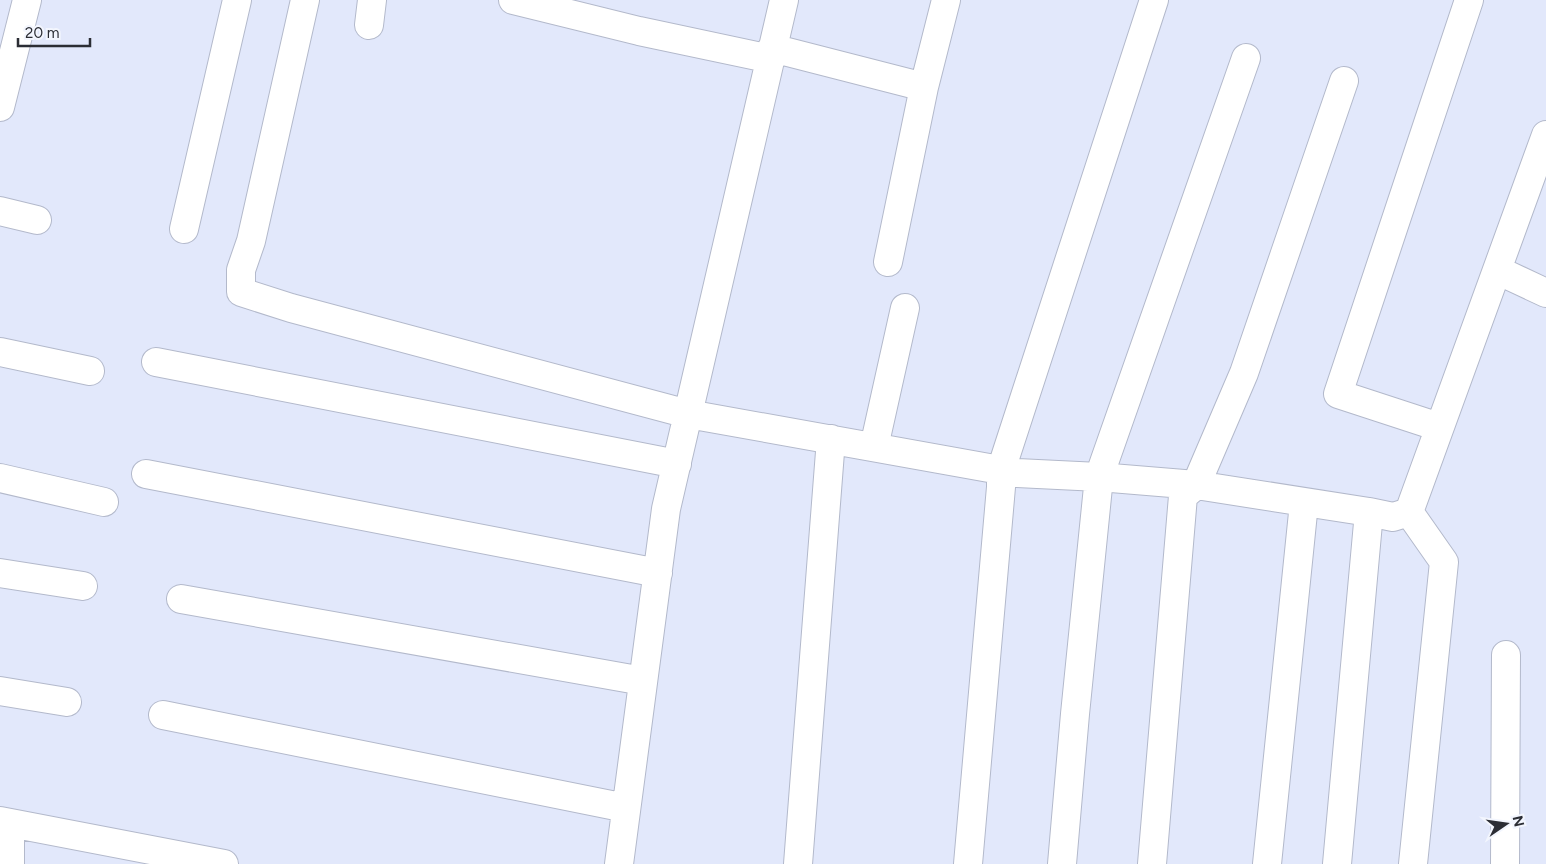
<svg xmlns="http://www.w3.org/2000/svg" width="1546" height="864" font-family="Figtree,sans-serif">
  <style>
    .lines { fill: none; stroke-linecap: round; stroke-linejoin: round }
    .minor-casing { stroke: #b3b9cb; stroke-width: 30 }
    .minor { stroke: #fff; stroke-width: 28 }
  </style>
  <rect width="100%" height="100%" fill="#e2e8fb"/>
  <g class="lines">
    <g class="minor-casing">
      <path id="minor" d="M305,0l-54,241 -10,29v22l50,16 397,106 329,59 82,4 97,8 48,-112 100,-292
        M513,0l126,31 132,28
        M369,25l3,-25
        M772,48l152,39
        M0,107l27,-107
        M0,211l37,9
        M184,229l53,-229
        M888,262l36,-175 22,-87
        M1497,270l49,23
        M0,352l90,19
        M156,362l521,102
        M1439,427l-101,-33 131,-394
        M874,447l31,-139
        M146,474l512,99
        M0,478l104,24
        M1409,512l35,50 -31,302
        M0,573l83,13
        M181,599l462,82
        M0,691l67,11
        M163,715l463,93
        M0,821l224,43
        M10,864v-41
        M619,864l47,-355 118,-509
        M798,864l33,-425
        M968,864l33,-377v-17l153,-470
        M1062,864l13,-150 24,-237 147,-419
        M1152,864l31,-368 13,-11 173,27 24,5 16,-5 137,-377
        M1267,864l37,-361
        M1337,864l32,-352
        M1505,864l1,-209"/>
    </g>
    <use href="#minor" class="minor"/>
  </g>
  <g transform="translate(1506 824) rotate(77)" stroke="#f3f6fe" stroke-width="4" paint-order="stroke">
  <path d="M0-4L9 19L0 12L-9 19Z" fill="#2b2d34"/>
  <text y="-8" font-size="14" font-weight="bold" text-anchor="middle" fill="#2b2d34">N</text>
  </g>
  <path d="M18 38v8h72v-8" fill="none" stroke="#2b2d34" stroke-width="2.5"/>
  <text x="25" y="38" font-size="15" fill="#2b2d34" stroke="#f3f6fe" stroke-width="4" paint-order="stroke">20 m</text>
</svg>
